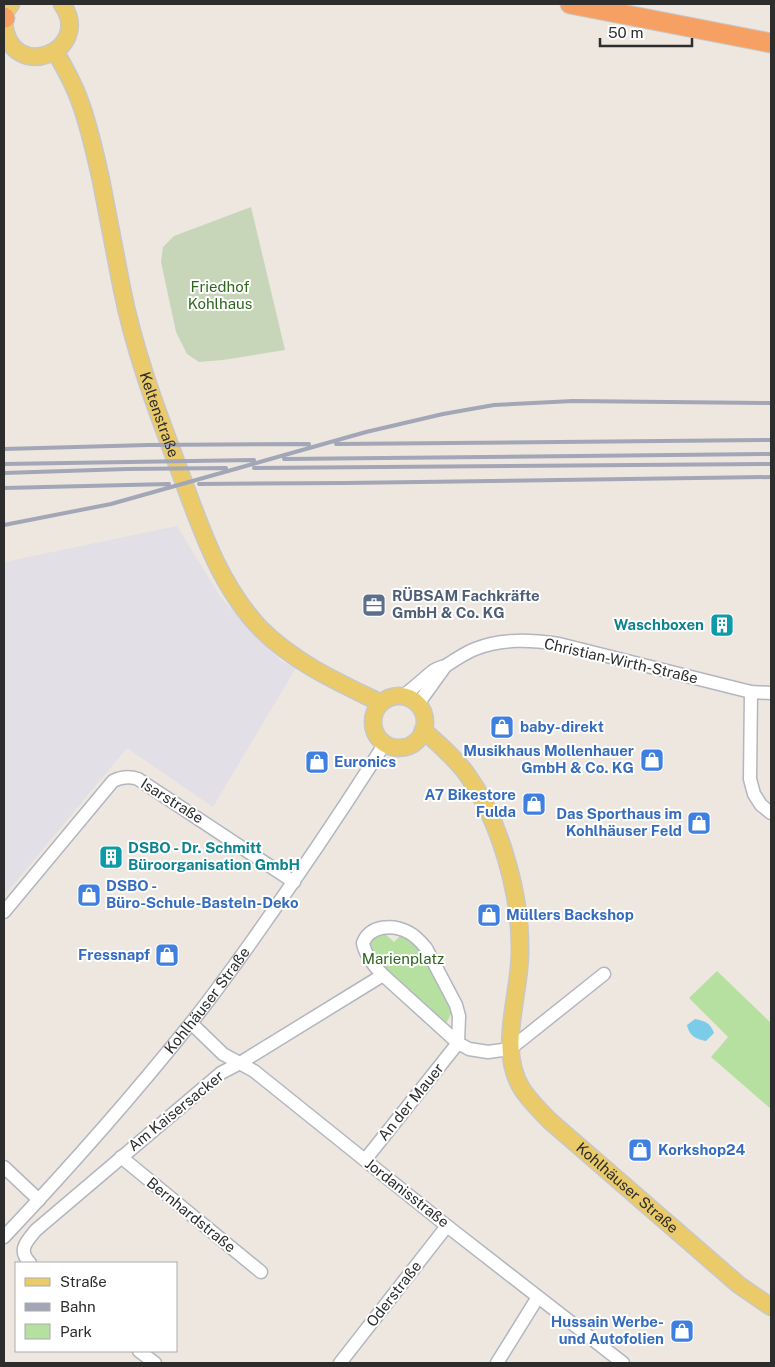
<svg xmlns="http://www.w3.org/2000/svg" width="775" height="1367" font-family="'Public Sans',sans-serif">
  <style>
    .industrial { fill: #e2e0e6 }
    .green { fill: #b6e0a0 }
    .cemetery { fill: #c7d6b8 }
    .water { fill: #7acce9 }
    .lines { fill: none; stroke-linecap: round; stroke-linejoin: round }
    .minor-casing { stroke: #b3b6bf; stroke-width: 15 }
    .major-casing { stroke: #c8c8c8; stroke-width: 19 }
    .highway-casing { stroke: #c8c8c8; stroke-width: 21 }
    .minor { stroke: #fff; stroke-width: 12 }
    .major { stroke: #eaca69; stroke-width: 16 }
    .highway { stroke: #f6a163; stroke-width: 19 }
    .rail { stroke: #a3a6b6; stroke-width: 4 }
    .labels { text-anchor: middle; stroke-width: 4; stroke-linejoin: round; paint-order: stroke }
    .park-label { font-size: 15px; fill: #2f671f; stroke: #fff }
    .street-label { font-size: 15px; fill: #2d2d2d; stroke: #fff }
    .service-label { font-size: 15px; font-weight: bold; fill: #4e5e75; stroke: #fff; text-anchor: start }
    .culture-label { font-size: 15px; font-weight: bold; fill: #0d838f; stroke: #fff; text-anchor: end }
    .shop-label { font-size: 15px; font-weight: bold; fill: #366cbe; stroke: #fff; text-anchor: start }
  </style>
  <rect width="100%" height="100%" fill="#ede7e0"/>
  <path class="industrial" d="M177,526l45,73 59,62 15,7 -83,139 -86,-59 -123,148v-334z"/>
  <path class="green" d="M377,933h7l10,9 8,-8 16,13 34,65 -6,12 -72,-67 -7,-12z
    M717,971l54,52v86l-60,-52 17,-20 -39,-39z"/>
  <path class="cemetery" d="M251,207l34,143 -62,10 -24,2 -12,-8 -11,-22 -15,-70 2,-15 11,-11z"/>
  <path class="water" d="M695,1019c11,2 15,4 19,14l-8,8c-10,-2 -17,-5 -19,-16z"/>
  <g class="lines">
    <g class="minor-casing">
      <g id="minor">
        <path d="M751,692l-1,87 4,15 7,11 10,8"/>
        <path d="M403,696c11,-8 20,-17 30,-25 4,-3 10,-4 14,-6 9,-6 18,-12 28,-16 27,-11 56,-9 84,-5l192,48 20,1"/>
        <path d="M418,704l26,-36"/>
        <path d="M4,912l109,-131c8,-4 16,-5 25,-2l156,103"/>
        <path d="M191,1023l32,31 31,17 193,155 176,137"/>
        <path d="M458,1043l1,-27 -3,-11 -30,-57c-5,-6 -10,-12 -18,-16 -15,-8 -38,-7 -45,11 2,12 11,23 20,32l75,68 11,6 19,3 22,-3 94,-75"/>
        <path d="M121,1157l140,115"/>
        <path d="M365,1160l93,-117"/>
        <path d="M4,1167l35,33"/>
        <path id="s1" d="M4,1237c65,-69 128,-140 187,-214 21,-26 41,-54 61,-82 46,-65 90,-130 133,-198"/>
        <path d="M30,1263c-13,-13 -3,-22 6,-33l185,-157 19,-10 143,-88"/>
        <path d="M139,1351l16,12"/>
        <path d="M340,1363l107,-137"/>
        <path d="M497,1363l41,-66"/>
      </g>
    </g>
    <g class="major-casing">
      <g id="major">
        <path d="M4,22l2,-11 5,-7"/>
        <path d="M4,23c6,62 91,28 58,-19"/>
        <path id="s2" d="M55,51c9,16 18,31 24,48 10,26 16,54 22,81 7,36 14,73 21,109 12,60 33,117 55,175 22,58 40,119 84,165 34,34 77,53 120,74"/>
        <circle cx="399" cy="722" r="26"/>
        <path id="s3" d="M423,730c15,13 31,27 43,43 34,47 55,121 54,179 0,44 -23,97 2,137 8,12 18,22 28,32l189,164 32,22"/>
      </g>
    </g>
    <g class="highway-casing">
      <path id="highway" d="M570,4l201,39
        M4,17l1,1"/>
    </g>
    <use href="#minor" class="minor"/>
    <use href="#major" class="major"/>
    <use href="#highway" class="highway"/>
    <path class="rail" d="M336,444l435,-4
      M4,449l144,-4 161,-1
      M284,459l487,-5
      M4,464l250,-4
      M254,468l517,-4
      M4,473l123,-4 99,-1
      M199,484l146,-1 426,-6
      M4,488l165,-4
      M4,525l107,-21 255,-72 77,-18 51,-9 79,-4 198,2"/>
  </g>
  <defs>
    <g id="office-square" transform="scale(1.25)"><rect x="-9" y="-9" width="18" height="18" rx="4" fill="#5c6f8a" stroke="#fff"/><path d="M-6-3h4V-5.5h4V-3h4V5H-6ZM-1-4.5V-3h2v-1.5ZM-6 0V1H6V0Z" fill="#fff"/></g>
    <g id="building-square" transform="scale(1.25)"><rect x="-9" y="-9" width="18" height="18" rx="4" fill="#0f9aa8" stroke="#fff"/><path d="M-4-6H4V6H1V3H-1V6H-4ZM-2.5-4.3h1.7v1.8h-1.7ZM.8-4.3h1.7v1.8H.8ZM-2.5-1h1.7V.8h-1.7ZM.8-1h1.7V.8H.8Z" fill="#fff"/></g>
    <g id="shop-square" transform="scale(1.25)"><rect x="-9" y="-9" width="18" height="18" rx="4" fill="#3f7fe0" stroke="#fff"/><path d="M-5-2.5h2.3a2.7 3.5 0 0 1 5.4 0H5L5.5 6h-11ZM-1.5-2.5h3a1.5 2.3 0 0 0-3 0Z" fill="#fff"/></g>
  </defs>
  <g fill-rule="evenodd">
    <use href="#office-square" x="374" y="605"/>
    <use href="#building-square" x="722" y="625"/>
    <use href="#shop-square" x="502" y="727"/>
    <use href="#shop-square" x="652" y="760"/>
    <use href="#shop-square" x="317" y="762"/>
    <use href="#shop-square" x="534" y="804"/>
    <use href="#shop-square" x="699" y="823"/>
    <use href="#building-square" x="111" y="857"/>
    <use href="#shop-square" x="89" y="895"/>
    <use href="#shop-square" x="489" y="915"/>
    <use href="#shop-square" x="167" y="955"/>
    <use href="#shop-square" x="640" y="1150"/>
    <use href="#shop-square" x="682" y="1331"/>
  </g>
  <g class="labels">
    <g class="park-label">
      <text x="220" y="292">Friedhof<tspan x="220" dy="17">Kohlhaus</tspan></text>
      <text x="403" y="964">Marienplatz</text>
    </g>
    <g class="street-label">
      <text dy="5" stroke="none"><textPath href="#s2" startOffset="380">Keltenstraße</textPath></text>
      <text transform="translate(621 661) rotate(13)" y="5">Christian-Wirth-Straße</text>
      <text transform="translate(172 801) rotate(32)" y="5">Isarstraße</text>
      <text dy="5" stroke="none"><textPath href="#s1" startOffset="312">Kohlhäuser Straße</textPath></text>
      <text transform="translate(411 1102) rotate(-51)" y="5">An der Mauer</text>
      <text transform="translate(176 1111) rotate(-39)" y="5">Am Kaisersacker</text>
      <text dy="5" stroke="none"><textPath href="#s3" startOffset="535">Kohlhäuser Straße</textPath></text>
      <text transform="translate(407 1193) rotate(38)" y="5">Jordanisstraße</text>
      <text transform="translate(191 1215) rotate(39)" y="5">Bernhardstraße</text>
      <text transform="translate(394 1294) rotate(-52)" y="5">Oderstraße</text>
    </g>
    <g class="service-label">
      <text x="392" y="601">RÜBSAM Fachkräfte<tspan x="392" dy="17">GmbH &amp; Co. KG</tspan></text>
    </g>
    <g class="culture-label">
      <text x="704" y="630">Waschboxen</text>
      <text x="128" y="853" text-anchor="start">DSBO - Dr. Schmitt<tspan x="128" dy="17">Büroorganisation GmbH</tspan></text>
    </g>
    <g class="shop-label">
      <text x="520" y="732">baby-direkt</text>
      <text x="634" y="756" text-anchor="end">Musikhaus Mollenhauer<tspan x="634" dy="17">GmbH &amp; Co. KG</tspan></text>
      <text x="334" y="767">Euronics</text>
      <text x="516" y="800" text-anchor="end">A7 Bikestore<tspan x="516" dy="17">Fulda</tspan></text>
      <text x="682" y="819" text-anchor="end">Das Sporthaus im<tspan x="682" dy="17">Kohlhäuser Feld</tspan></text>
      <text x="106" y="891">DSBO -<tspan x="106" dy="17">Büro-Schule-Basteln-Deko</tspan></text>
      <text x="506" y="920">Müllers Backshop</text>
      <text x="150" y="960" text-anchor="end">Fressnapf</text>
      <text x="658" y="1155">Korkshop24</text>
      <text x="664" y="1327" text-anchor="end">Hussain Werbe-<tspan x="664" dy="17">und Autofolien</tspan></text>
    </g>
  </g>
  <rect width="775" height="1367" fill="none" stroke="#2d2d2d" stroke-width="10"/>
  <rect x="15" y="1262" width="162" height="90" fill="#ffffff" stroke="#ababab"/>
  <rect x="25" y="1278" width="25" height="8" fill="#eaca69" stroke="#ababab"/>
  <text x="60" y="1287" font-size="15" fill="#2d2d2d">Straße</text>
  <rect x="25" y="1303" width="25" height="8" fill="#a3a6b6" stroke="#ababab"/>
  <text x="60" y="1312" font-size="15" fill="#2d2d2d">Bahn</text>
  <rect x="25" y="1324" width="25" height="15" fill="#b6e0a0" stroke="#ababab"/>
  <text x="60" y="1337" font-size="15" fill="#2d2d2d">Park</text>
  <path d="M600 38v8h92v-8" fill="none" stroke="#2d2d2d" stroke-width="2.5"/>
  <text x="608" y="38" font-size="15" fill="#2d2d2d" stroke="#ffffff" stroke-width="4" paint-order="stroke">50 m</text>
</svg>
